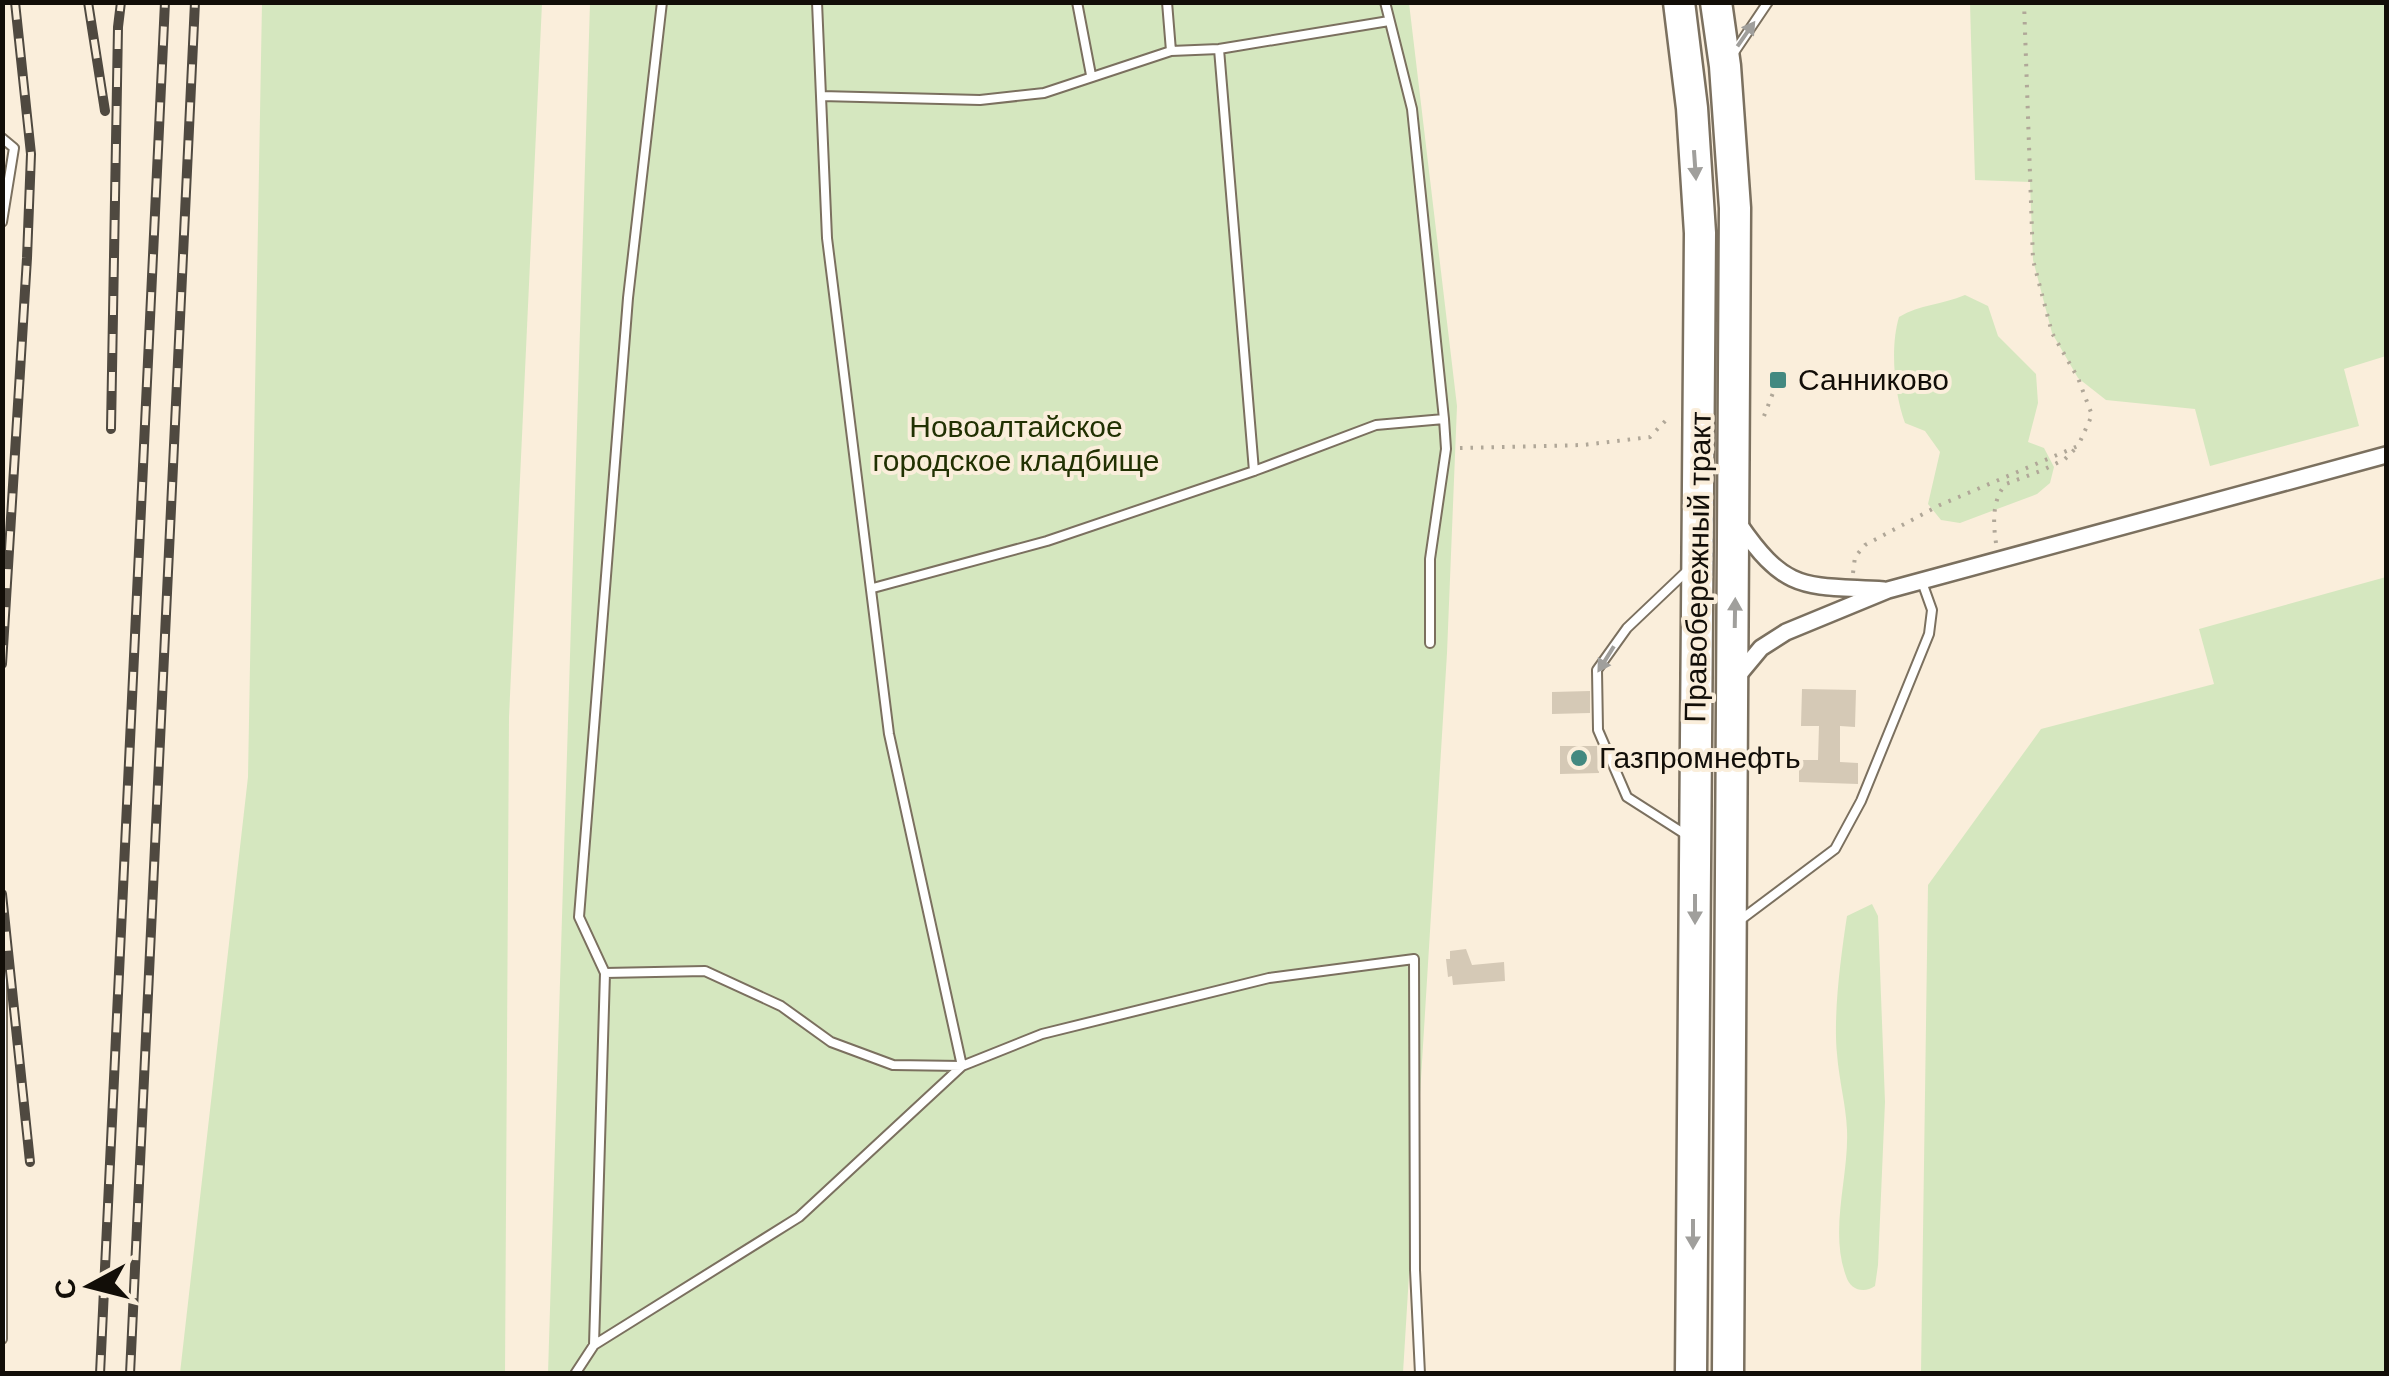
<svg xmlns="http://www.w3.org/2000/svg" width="2389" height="1376" font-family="'DM Sans',sans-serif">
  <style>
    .green { fill: #d5e7bf }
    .building { fill: #d5c9b6 }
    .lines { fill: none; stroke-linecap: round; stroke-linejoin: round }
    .lane-casing { stroke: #7b705f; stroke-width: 12 }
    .street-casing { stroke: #7b705f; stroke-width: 20 }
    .highway-casing { stroke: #7b705f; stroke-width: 35 }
    .path { stroke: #b0a798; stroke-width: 4; stroke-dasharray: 2.5 8; stroke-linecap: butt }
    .lane { stroke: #fff; stroke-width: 8 }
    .street { stroke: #fff; stroke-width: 15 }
    .highway { stroke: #fff; stroke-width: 30 }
    .rail-casing { stroke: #4f4940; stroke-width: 10 }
    .rail { stroke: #faeedb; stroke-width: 6; stroke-dasharray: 19; stroke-linecap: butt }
    .oneway { fill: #a09f9c }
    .poi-dot { fill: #438980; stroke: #faeedb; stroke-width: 4 }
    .labels { text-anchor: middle; stroke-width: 8; stroke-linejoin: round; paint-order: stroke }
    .poi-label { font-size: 30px; fill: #120e08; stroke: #faeedb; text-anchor: start }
    .park-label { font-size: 30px; fill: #213102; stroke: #faeedb }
    .street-label { font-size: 30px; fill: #120e08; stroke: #faeedb }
  </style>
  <rect width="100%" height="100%" fill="#faeedb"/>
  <path class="green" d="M262,3h280l-33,714 -4,656h-325l68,-596z
    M590,3h819l48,403 -10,247 -44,720 -855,1z
    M1970,3h416v353l-42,13 15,57 -149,40 -15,-57 -89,-9 -28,-22 -26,-45 -19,-73 -3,-78 -55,-2z
    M1965,295l23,11 10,30 38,38 2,29 -10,39 16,6 10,19 -4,16 -13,11 -77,29 -19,-3 -13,-16 12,-52 -15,-21 -20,-8c-11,-30 -15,-76 -6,-106 21,-13 43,-12 66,-22z
    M2386,577v796h-465l7,-488 113,-156 173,-45 -15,-55z
    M1872,904l6,12 7,186 -7,163 -3,21c-11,8 -25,4 -29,-10 -17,-46 3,-99 1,-146 -1,-25 -8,-50 -10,-76 -4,-39 4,-99 10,-138z"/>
  <path class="building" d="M1802,689l54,1 -1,37 -15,-1v36l18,1v21l-59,-2v-22h19l1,-34h-18z
    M1590,691v22l-38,1v-22z
    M1560,746h37l2,27 -39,1z
    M1466,949l6,16 32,-3 1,19 -52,4 -1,-9 -4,1 -2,-18h4v-8z"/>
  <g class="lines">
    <g class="lane-casing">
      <path id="lane" d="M662,2l-34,296 -49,619 26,56 100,-2 76,35 50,36 62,23 69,1 -73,-332 -62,-496 -10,-236
        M1077,2l14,73
        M1167,2l4,49
        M1385,2l27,107 32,310 2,30 -16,110v84
        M1219,49l35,422
        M1733,54l35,-52
        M821,96l159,4 64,-7 127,-42 48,-2 170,-28
        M2,138l12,10 -12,74
        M873,588l174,-47 207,-70 122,-46 68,-6
        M1688,836l-61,-39 -29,-67 -1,-60 30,-42 61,-58
        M1739,921l96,-72 26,-48 68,-167 3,-24 -10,-28
        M2,941v398
        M594,1345l11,-372
        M575,1374l19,-29 205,-128 163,-151 80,-32 227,-56 145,-19 1,311 5,104"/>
    </g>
    <g class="street-casing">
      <path id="street" d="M1739,524c48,70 66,61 145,66
        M1736,678l25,-30 25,-16 102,-42 498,-135"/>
    </g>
    <g class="highway-casing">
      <path id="highway" d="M1679,2l13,106 8,125 -9,1141
        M1716,2l9,64 10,142 -7,1166"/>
    </g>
    <path class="path" d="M1764,416l14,-36
      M1460,448l123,-3 67,-8 20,-21
      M1996,543c-3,-20 -4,-44 10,-59l37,-14 22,-11 10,-10
      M1853,573l2,-16 10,-12 75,-40 138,-59 14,-31 -14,-37 -26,-45 -19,-73 -9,-258"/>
    <use href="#lane" class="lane"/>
    <use href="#street" class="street"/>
    <use href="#highway" class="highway"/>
    <g class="rail-casing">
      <path id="rail" d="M88,2l17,109
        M111,429l7,-402 3,-25
        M2,664l25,-406 4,-104 -16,-152
        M2,894l28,268
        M100,1374l65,-1372
        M130,1374l65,-1372"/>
    </g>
    <use href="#rail" class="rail"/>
  </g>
  <defs><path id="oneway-solid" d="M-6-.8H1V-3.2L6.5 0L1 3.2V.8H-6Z" transform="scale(2.5)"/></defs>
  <g class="oneway">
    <use href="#oneway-solid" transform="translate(1746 34) rotate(-55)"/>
    <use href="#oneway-solid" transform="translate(1695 165) rotate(86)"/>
    <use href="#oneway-solid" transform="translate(1735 613) rotate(-89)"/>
    <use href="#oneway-solid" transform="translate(1606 659) rotate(122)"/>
    <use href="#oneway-solid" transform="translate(1695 909) rotate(90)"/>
    <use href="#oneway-solid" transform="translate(1693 1234) rotate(90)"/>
  </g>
  <g class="poi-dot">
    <rect x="1768" y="370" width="20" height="20" rx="5"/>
    <circle cx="1579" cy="758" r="10"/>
  </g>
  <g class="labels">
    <g class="poi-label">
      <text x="1798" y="390">Санниково</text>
      <text x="1599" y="768">Газпромнефть</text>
    </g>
    <g class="park-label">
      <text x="1016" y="437">Новоалтайское<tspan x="1016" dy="34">городское кладбище</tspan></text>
    </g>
    <g class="street-label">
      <text transform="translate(1698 567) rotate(-89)" y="10">Правобережный тракт</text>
    </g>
  </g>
  <rect width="2389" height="1376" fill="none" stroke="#120e08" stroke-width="10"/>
  <g transform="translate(90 1286) rotate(263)" stroke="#faeedb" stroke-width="8" paint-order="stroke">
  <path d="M0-8L18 38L0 25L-18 38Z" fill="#120e08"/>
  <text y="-15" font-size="28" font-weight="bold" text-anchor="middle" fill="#120e08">С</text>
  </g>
</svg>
